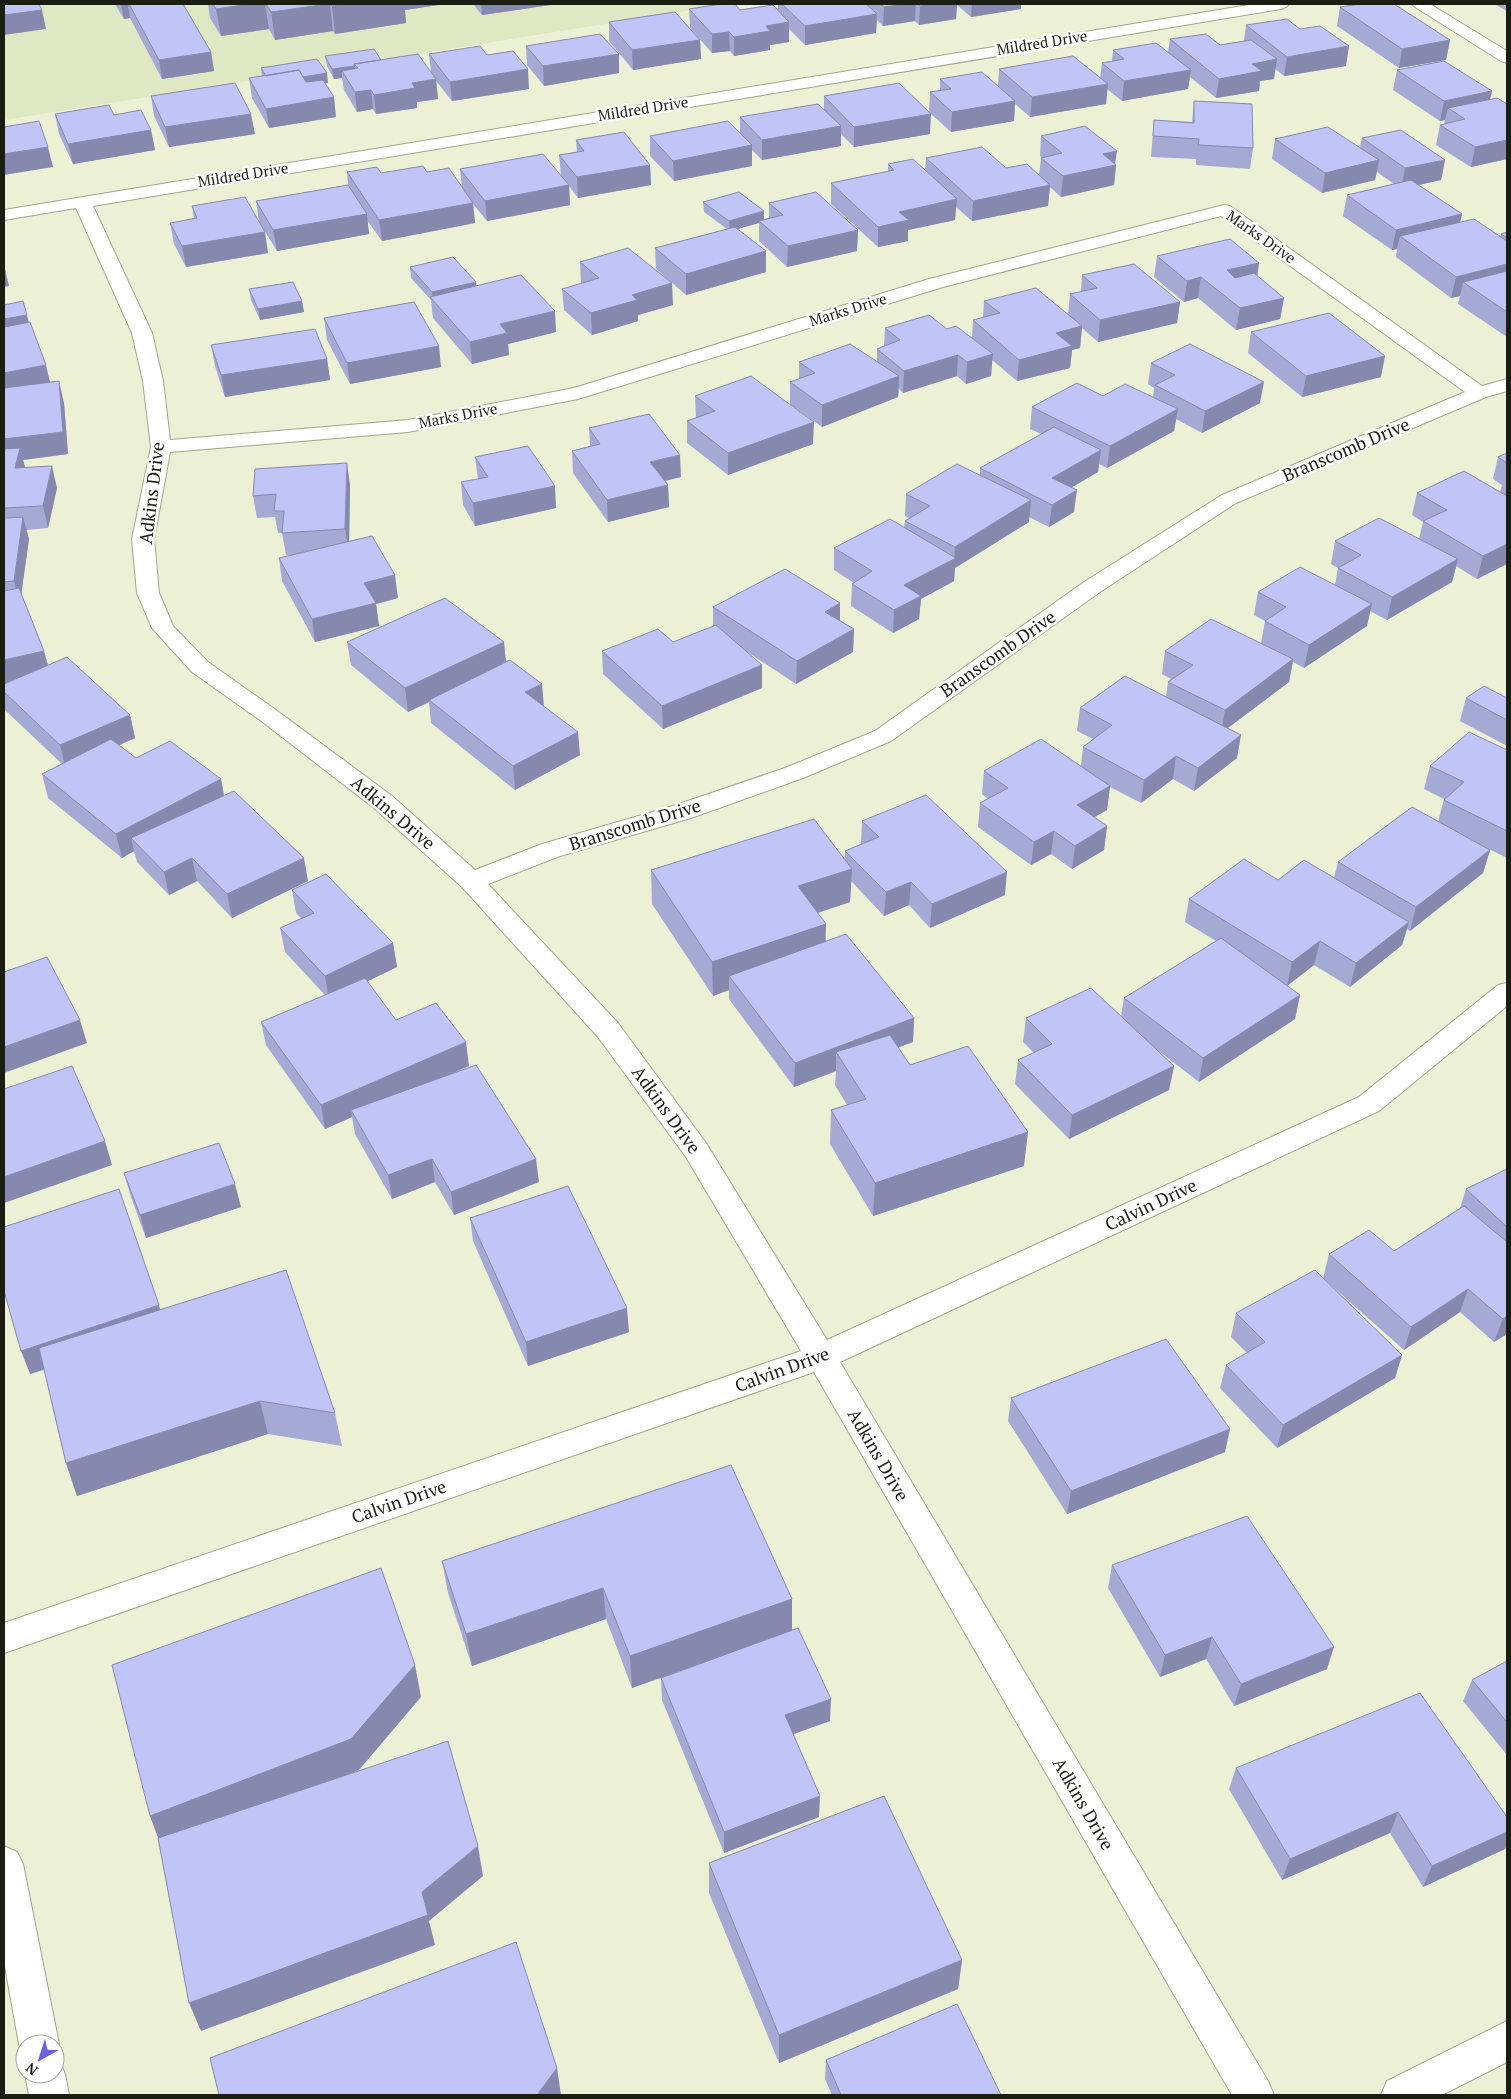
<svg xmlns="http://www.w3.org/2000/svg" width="1511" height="2099" font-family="'PT Serif',serif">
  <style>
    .built { fill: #e0e7c3 }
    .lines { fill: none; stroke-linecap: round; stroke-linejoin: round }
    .minor-casing { stroke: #a1a68c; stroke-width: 2 }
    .minor { fill: #fff; fill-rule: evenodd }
    .wall { fill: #a5a9d4 }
    .shaded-wall { fill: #8689ad }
    .building { fill: #c0c4f7; stroke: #8689ad }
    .labels { text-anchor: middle; stroke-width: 5; stroke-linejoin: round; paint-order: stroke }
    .far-street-label { font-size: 15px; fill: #1b1d13; stroke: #fff }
    .street-label { font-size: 18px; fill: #1b1d13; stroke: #fff }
  </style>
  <rect width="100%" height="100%" fill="#ecf1d5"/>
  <path class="built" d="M4,4h726l-726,116z"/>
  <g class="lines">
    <g class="minor-casing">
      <path id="minor" d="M1255,4h34l-3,3 -5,2 -1188,197 59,127 11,48 7,59 238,-20 166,-32 355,-109 295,-74 6,1 252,180 25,-7v12l-21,6 -250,106 -136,89 -209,149 -88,37 -112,40 -131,38 -72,28 130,139 88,120 121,197 532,-243 139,-112 9,-2v23l-128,105 -539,251 428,719 6,14h-42l-418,-723 -810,281v-30l797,-272 -115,-194 -88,-120 -136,-150 -88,-79 -114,-88 -68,-48 -40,-44 -15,-35 -5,-54 19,-92 -8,-66 -11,-48 -56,-125 -72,12v-10zM1221,216l244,176 -243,103 -138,87 -209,149 -90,37 -112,38 -131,38 -67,26 -83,-74 -116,-86 -68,-48 -35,-36 -14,-33 -5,-54 16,-87 238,-20 170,-33 365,-112z
        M1412,4h18l77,47v12l-6,-2 -86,-54z
        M4,1846l13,6 6,12 36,180 -4,9v-9h-30v13l-6,-13 -15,-83z
        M1507,2021v41l-65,33h-61l6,-14z
        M55,2058l4,2 6,14 4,21h-40l-4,-21h30z"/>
    </g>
    <use href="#minor" class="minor"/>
  </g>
  <path class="wall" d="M115,4h68l28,48 3,19 -52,8 -32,-61 -6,1z
    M208,4h237l-40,6 1,13 -71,11 -2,-3 -58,9 -6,-11 -48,7 -11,-18z
    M473,4h84l-75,11z
    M778,4h243v5l-50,8 -14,-12 -1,14 -37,6 -4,-4 -32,5 -6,-6 -1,13 -71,12 -16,-16v13l-19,3v5l-36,6 -4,-5 -18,2 -22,-25 -1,-19 89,2z
    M1494,4h13v7z
    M1340,7l110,33 -4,20 -47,8 -62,-42z
    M609,22l91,18 1,19 -68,11 -24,-29z
    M1246,25l100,41 -62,10 -9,-7 -1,10 -14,2 -1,10 -43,7 -26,-21 -2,12 -66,12 -15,-12 -1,15 -76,13 -15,-13 -1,17 -63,11 -22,-20 1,-20 10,-2v-11l58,7 1,-17 101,9 2,-15 10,-2 1,-11 55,2 2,-13 50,6 24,-4z
    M526,46l93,27 -75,13 -17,-21z
    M429,54l58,1 42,34 -77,12 -16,-20 2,18 -21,3v6l-41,6 -3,-5 -16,3 -13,-22 -2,-12 -8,1 -7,-13 -2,-10 56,4 50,12z
    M261,68l67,15h-3l11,34 -67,11 -17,-30 -3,-20 13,-2z
    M1397,70l95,21 -2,8 17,5v55l-36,8 -35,-22 4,-20 4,-1 1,-4 -5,1 -47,-31z
    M151,96l104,38 -86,13 -15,-31z
    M824,96l106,38 -76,13 -13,-13v12l-79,14 -10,-10v16l-78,15 -24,-25v-20l90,-3v-16l84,-8z
    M1194,101l59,47 -3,21 -54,-4v-6l-45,-2 3,-37 38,2z
    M55,114l59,1 37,15 4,20 -82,14 -14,-30z
    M1041,136l74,28 1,1 -2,20 -53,12 -11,-10 -2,19 -76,15 -16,-14 -1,13 -47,10v11l-30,6 -47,-43v-21l57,-11v-8l37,7 1,-13 80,10 33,7 2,-17 1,-1 -2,-1z
    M1362,138l83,22 -4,20 -23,5 44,29 -2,8 41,14v-2l6,-2v105l-49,-33 2,-8 -9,2 -55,-41 1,-8 -5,1 -49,-34 4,-21 47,-11 -17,-12 -2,8 -53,13 -50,-34 3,-20 85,8z
    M576,140l74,25 1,20 -73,13 -9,-12 1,19 -83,16 -14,-17 2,19 -93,18 -15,-21 2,14 -92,17 -18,-29 -3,-21 92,-16 -1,-13 34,1 46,-1 35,15 -2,-18 101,6 -2,-20 18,-3z
    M703,202l61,17 5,-1v-15l89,27 -1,21 -70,16 -28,-26v-18l-21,6 28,22v21l-80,23 -30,-26 -1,-21 72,-19 -23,-17z
    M192,206l76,47 -82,14 -12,-23 -4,-21 24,-4z
    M1157,256l102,7 -2,13 27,22 -4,21 -44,11 -38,-32 -14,4 -30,-25z
    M580,262l93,43 -35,10v6l-46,14 -28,-25 -2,-21 19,-5z
    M410,267l66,15v4l80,46 -48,12 1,11 -37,9 -39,-46 -2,-18 -20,-22z
    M1082,275l98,27 -3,21 -79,19 -16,-14 -2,20 -8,2 -2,18 -53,13 -25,-21 -1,16 -25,8 -9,-8 -54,17 -4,-4 -1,8 -76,30 -32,-23v-22l9,-3v-17l78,-1v-12l7,-3 1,-18 62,1 25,9 1,-18 10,-2 1,-17 84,14 2,-21 11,-2z
    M249,289l53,12 2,11 -44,8 -9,-20z
    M4,305l25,17 21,60 14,21 4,51 -45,6 2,7 32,21 -9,40 -22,2 3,9 -8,55 23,57 4,14 82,50 5,23 -16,7 17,13 85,21 3,16 84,86 -76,37 -35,-37 -28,14 -32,-33 -3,-11 -12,7 -74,-60 -6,-24 20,-10 -57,-54 -1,-3z
    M324,318l117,49 -91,17 -23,-44z
    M1251,332l130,45 -79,20 -54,-44z
    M211,345l116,14 3,21 -105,17 -10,-31z
    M1151,363l109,40 -58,30 -26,-14 -2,12 -67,37 -8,-4 -1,8 -26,15 2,25 -25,15 -20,-10v5l-74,46 -1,13 -33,18 -2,20 -26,14 -42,-27 1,-22 2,-1 -20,-13v-22l70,-21 1,-6 4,-3 -4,-2 1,-22 74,-19v-7l61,-34 -11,-5 2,-22 71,-11 50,1 1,-9 -6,-4z
    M695,396l118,48 -85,31 -41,-32v-22l9,-3z
    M589,428l92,49 -16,4 3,4 1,22 -61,15 -35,-49 -1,-22 18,-5z
    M1507,453v111l-30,15 -21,-13 -4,16 -65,38 -17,-9 -3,15 -63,42 -11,-6 -4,20 -61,46 9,30 -43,33 -21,-12 -32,24 -31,-16 -3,23 -13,7 13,9 -3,24 -32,19 -21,-15 -20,11 -53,-38 2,-24 8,-4 -6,-5 2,-23 97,-5 2,-19 10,-8 -16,-8 3,-23 86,-12 2,-14 3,-3 -9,-5 3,-23 96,-8 4,-22 -11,-6 4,-23 77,-7 3,-17 -7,-4 4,-23 84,-2 4,-17 -11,-7 5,-22 83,-1 2,-7 -9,-6 5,-22z
    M475,457l81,51 -81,18 -12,-21 -2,-23 17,-3z
    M350,485l-1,57 49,56 -22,6 3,22 -64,16 -33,-61 -3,-23 14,-3h-7l-4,-22h-4l-3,-16 -18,1 -4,-22z
    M713,607l127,14 14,8 -1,23 -57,32 -50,-33 16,14v23l-99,41 -60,-55 -1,-23 71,-9 40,-16z
    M347,642h157l2,20 38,44 36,49 -65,35 -84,-67 -2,-21 -21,10 -57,-47z
    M1466,698h41v48l-47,-25z
    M1507,750v108l-36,-18 19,10 -7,23 -73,58 -3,-2 -5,16 -52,42 -36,-22 -27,21 13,9 -5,24 -96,63 -47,-36 22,20 -5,24 -100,49 -54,-55 3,-24 16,-7 -11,-11 3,-24 95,-2 3,-18 92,-57 -31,-19 4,-23 89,-19 56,-2 4,-16 100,-40 6,-23 -20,-10 6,-23z
    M862,821l143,74 -75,33 -21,-23 -25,11 -33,-35 -1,21 -32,11 8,28 88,77 -1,24 -15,5 12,18 114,101 -151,50 -43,-72 1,-34 16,-5 -12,-20 1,-14 -42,16 -65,-88v-9l-16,6 -61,-92 -1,-34 194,-10v-9l16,-7z
    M292,890l101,53 4,24 -30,14 29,39 73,46 -27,11 97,105 -85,33 -19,-33 -43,17 -37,-65 -3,-17 -27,12 -59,-84 -5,-23 64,-27 -40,-43 -5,-24 21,-10 -5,-5z
    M1507,1169v165l-13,8 -34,-30 -56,38 -80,-71 78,76 -7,23 -118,70 -57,-60 6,-23 21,-12 -16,-16 5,-24 87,-35 6,-24 65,-3 66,-43 6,-19z
    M124,1173l117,34 -95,31 -15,-41z
    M470,1218l159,114 -101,34 -55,-125z
    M160,1310l175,103 7,33 -74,-12 -191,62 -11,-33 -22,-93 -14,4z
    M1011,1398l214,54 -158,62 -59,-93z
    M442,1561l350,38v32l38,90 -37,13 26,83 -95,36 -62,-153 -1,-22 40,-15 -69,25 -26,-69 -134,47 -24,-73z
    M1112,1565l215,104 -93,37 -28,-47 -46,18 -52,-89z
    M1507,1661v94l-44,-54 9,-21z
    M1236,1768l271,49v27l-2,5 -82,38 -33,-54 -108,47 -53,-91z
    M709,1863l253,97 -4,29 -179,74 -70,-170z
    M826,2060l175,35h-169l-7,-16z"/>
  <path class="shaded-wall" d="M121,4h7l2,14 -6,1z
    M250,4h15l4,25 -48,7 -5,-27z
    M330,4l3,27 -58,9 -4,-28z
    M349,4h96l-40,6 1,13 -71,11 -3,-28z
    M481,4h76l-75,11z
    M907,4h9l-1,17 -32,5 1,-19z
    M933,4h24l-1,15 -37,6 1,-19z
    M972,4h49v5l-50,8z
    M42,10l4,19 -42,6v-20z
    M877,14l-1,19 -71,12v-19z
    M789,22v20l-19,3v5l-36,6v-19l32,-11z
    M729,32l1,19 -18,2v-19z
    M700,40l1,19 -68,11 -1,-20z
    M1450,40l-4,20 -47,8 3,-19z
    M1349,46l-3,20 -62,10 3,-19z
    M211,52l3,19 -52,8 -3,-19z
    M619,54v19l-75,13 -1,-20z
    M1277,59l-3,20 -14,2 -1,10 -43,7 3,-19 33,-15z
    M355,66l1,10 -14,-5v7l-8,1 -2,-10z
    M528,69l1,20 -77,12 -2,-19z
    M1191,70l-3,19 -66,12 2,-20z
    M327,73l1,10 -57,9 -1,-10z
    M436,79l2,20 -21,3v6l-41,6 -2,-19 38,-12z
    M1108,84l-2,20 -76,13 2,-20z
    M371,90l2,19 -16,3 -2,-20z
    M1492,91l-5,20 -39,-3 -3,12 -5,1 4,-20z
    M334,97l2,20 -67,11 -3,-19z
    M1015,101l-1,20 -63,11 1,-20z
    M251,114l4,20 -86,13 -4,-20z
    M931,114l-1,20 -76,13v-20z
    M841,126v20l-79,14v-20z
    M151,130l4,20 -82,14 -5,-20z
    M1507,140v19l-36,8 4,-20z
    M752,145v21l-78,15 -1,-20z
    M48,147l5,20 -49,8v-21z
    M1117,151l-2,14h1l-2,20 -53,12 2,-21 40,-22z
    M1379,160l-4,20 -53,13 3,-20z
    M1445,160l-4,20 -40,9 4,-21z
    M650,165l1,20 -73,13 -1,-21z
    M569,185l1,20 -83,16 -2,-20z
    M1050,185l-2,21 -76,15 1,-20z
    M957,199l-2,21 -47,10v11l-30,6v-20l21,-15z
    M473,203l2,20 -93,18 -3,-21z
    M764,211v10h-5v2l-29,8 -1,-10z
    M367,214l2,20 -92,17 -4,-21z
    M1462,214l-5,21 -57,1 -3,13 -5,1 4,-20z
    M858,230l-1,21 -70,16 1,-21z
    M265,232l3,21 -82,14 -4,-21z
    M766,251v21l-80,23v-21z
    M1259,263l-3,21 -32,8 3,-22z
    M1507,264v20l-44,-2 -3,14 -9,2 5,-21z
    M4,265l5,21 -5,1z
    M1201,277l-3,21 -14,4 3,-21z
    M476,282l1,10 -44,8 -1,-8z
    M672,283l1,22 -35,10v6l-46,14 -1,-22 41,-18z
    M1284,298l-4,21 -44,11 4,-22z
    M302,301l2,11 -44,8 -2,-11z
    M1180,302l-3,21 -79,19 2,-22z
    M555,311l1,21 -48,12 1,11 -37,9 -2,-22 30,-18z
    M27,315l5,21 -28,5v-22z
    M1082,326l-2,22 -8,2 -2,18 -53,13 2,-21 37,-27z
    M439,346l2,21 -91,17 -3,-21z
    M993,354l-2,22 -25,8 1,-22z
    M958,355l-1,21 -54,17 1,-22z
    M1385,356l-4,21 -79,20 4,-21z
    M327,359l3,21 -105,17 -4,-22z
    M46,365l5,22 -47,9v-23z
    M899,376l-1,21 -76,30v-22z
    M59,381l5,22 4,51 -45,6 3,10 -11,-2 -11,-6v-23z
    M1264,382l-4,21 -58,30 3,-22z
    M1178,409l-4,22 -67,37 3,-22z
    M814,422l-1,22 -85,31v-22z
    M1101,450l-3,22 -48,28 2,-22z
    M680,455l1,22 -30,7 -1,-22z
    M347,463l3,22 -1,67 -4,-23z
    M52,466l5,22 -9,40 -5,-22z
    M668,485l1,22 -61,15 -1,-22z
    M555,486l1,22 -81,18 -2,-23z
    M1077,490l-3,22 -25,15 3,-22z
    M1031,500l-2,22 -74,46 -1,13 -33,18 -2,20 -26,14 1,-23 10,-25 50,-26 1,-12z
    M23,517l6,22 -9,64 -6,-22z
    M1507,544v20l-30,15 6,-23z
    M1458,559l-6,23 -65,38 5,-23z
    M395,575l3,23 -22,6 3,22 -64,16 -3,-23 52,-36z
    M840,603v23l-15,-14z
    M1372,604l-5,22 -63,42 5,-23z
    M854,629l-1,23 -57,32 1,-23z
    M504,642l2,23 -77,35v2l-21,10 -3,-24z
    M44,651l6,23 -46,11v-25z
    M1293,659l-4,23 -68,51 4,-23z
    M762,665v23l-99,41 -1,-23z
    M542,684l2,23 -19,-15z
    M130,715l5,23 -69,31 -6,-24z
    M578,732l2,23 -65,35 -2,-24z
    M1241,735l-4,23 -43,33 4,-23z
    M1176,756l-3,23 -32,24 3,-23z
    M221,779l4,24 -94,35 3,13 -12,7 -6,-24z
    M1110,786l-3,24 -33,19 3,-24z
    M1107,826l-3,24 -32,19 3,-23z
    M1054,831l-3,23 -20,11 3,-23z
    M1490,850l-7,23 -73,58 6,-24z
    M192,858l5,23 -28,14 -5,-23z
    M304,858l4,23 -76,37 -5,-24z
    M852,869l-2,33 -52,17v-33z
    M1007,872l-2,23 -75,33 2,-24z
    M911,882l-2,23 -25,11 2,-24z
    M1409,922l-7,23 -52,42 6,-24z
    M826,924l-1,34 -96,18v14l-16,6 -1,-34z
    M1320,941l-6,24 -27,21 5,-24z
    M393,943l4,24 -68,33 -4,-24z
    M1300,995l-5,24 -96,63 4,-24z
    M914,1018l-1,24 -67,25 -10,-15v19l-42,16 1,-24z
    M80,1020l7,23 -83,30v-26z
    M466,1042l3,24 -115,50 -3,-6 1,7 -27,12 -4,-24z
    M1174,1066l-5,24 -100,49 3,-24z
    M1028,1132l-4,34 -151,50 2,-33z
    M105,1141l7,24 -108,38v-26z
    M432,1159l3,23 -43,17 -4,-24z
    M536,1159l3,23 -85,33 -3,-23z
    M235,1184l6,23 -95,31 -6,-23z
    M1468,1289l-8,23 -56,38 7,-23z
    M159,1305l6,23 -135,46 -9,-23z
    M627,1308l2,24 -101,34 -2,-24z
    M1507,1316v18l-13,8 9,-23z
    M1402,1355l-7,23 -118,70 6,-23z
    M260,1401l8,33 -191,62 -11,-33z
    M1230,1429l-5,23 -158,62 4,-23z
    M603,1588l3,31 -134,47 -6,-32z
    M792,1599v32l-160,57 -2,-32z
    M1212,1637l-6,22 -46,18 5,-22z
    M1334,1647l-7,22 -93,37 7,-22z
    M415,1665l6,32 -62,73 -198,76 -11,-30z
    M831,1699l-1,22 -45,16v-22z
    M820,1796l-1,21 -95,36v-21z
    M1398,1812l-8,21 -108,47 8,-21z
    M1507,1832v12l-2,5 -82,38 9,-21z
    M478,1846l5,30 -54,45 6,24 -234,86 -12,-28 233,-111z
    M962,1960l-4,29 -179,74v-28z
    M557,2068l4,27h-24z"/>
  <path class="building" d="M4,4h35l3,6 -38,5z
    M129,4h54l28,48 -52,8z
    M213,4h37l-34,5z
    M266,4h62l-57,8z
    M330,4h19l-17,2z
    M721,4h14l5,6 33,-5 16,17 -23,4 4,5 -36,6 -5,-5 -17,2 -23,-25z
    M782,4h84l11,10 -72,12z
    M880,4h27l-23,3z
    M918,4h15l-13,2z
    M1360,4h34l56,36 -48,9 -62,-42z
    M675,12l25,28 -68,10 -23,-28z
    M1287,19l13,10 20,-3 29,20 -62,11 -41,-32z
    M600,34l19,20 -76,12 -17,-20z
    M1206,34l14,11 31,-5 26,19 -25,5 10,7 -43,8 -49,-40z
    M1156,43l35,27 -67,11 -22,-18 22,-4 -11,-9z
    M480,46l7,9 26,-4 15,18 -78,13 -21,-28z
    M374,49l7,11 -27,4 1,2 -23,3 -7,-13z
    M418,54l18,25 -24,4 3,5 -41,7 -3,-5 -16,2 -13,-21 16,-3 -4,-4z
    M1073,56l35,28 -76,13 -33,-28z
    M317,59l10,14 -24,4 -4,-7 -33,6 -5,-8z
    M1444,61l48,30 -48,10 -47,-31z
    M299,70l7,12 17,-2 11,17 -68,12 -17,-31z
    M982,72l33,29 -63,11 -22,-20 21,-3 -11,-10z
    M235,83l16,31 -86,13 -14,-31z
    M899,83l32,31 -77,13 -30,-31z
    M1497,98l10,6v36l-32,7 -35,-22 25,-6 -17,-11z
    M1194,101l58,3 1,44 -55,-3 1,-6 -46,-3 1,-16 40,3z
    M818,104l23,22 -79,14 -22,-23z
    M109,105l5,10 27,-5 10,20 -83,14 -13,-30z
    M39,121l9,26 -44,7v-27z
    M728,121l24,24 -79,16 -23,-25z
    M1085,126l32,25 -14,3 13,11 -53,11 -22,-18 21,-5 -21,-17z
    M1328,127l51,33 -54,13 -50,-34z
    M1401,130l44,30 -40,8 -43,-30z
    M624,132l26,33 -73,12 -18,-22 25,-4 -8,-11z
    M982,147l24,21 21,-4 23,21 -77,16 -47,-43z
    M543,154l26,31 -84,16 -25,-32z
    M913,159l44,40 -58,13 10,8 -31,7 -47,-44 63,-13 -6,-6z
    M423,166l4,6 22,-4 24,35 -94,17 -32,-48 30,-5 4,6z
    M1411,180l51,34 -66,16 -49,-35z
    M348,185l19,29 -94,16 -17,-29z
    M739,192l25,19 -35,10 -26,-19z
    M816,192l42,38 -70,16 -29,-25 24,-6 -14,-12z
    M245,197l20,35 -83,14 -12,-23 27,-5 -5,-12z
    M1474,219l33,22v23l-51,13 -56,-41z
    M735,227l31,24 -80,23 -31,-26z
    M1507,232v6l-6,-4z
    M1230,239l29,24 -32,7 8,8 19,-5 30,25 -44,10 -39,-31 -14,4 -30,-25z
    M628,248l44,35 -40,12 5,5 -46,13 -29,-24 37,-11 -19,-16z
    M453,257l23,25 -44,10 -22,-25z
    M1134,264l46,38 -80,18 -30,-26 27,-6 -15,-13z
    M1507,271v41l-44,-30z
    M521,275l34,36 -55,13 7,9 -37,9 -40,-45z
    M293,282l9,19 -44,8 -9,-20z
    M1036,288l46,38 -26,7 16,13 -53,14 -46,-40 27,-7 -16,-12z
    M23,301l4,14 -23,4v-14z
    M414,302l25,44 -92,17 -23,-45z
    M1329,313l56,43 -79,20 -55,-44z
    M929,315l18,14 9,-3 37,28 -26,8 -9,-7 -54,16 -27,-22 23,-9 -15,-12z
    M30,322l16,43 -42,8v-46z
    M315,329l12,30 -106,16 -10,-30z
    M850,344l49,32 -77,29 -32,-23 25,-9 -16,-11z
    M1190,344l74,38 -59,29 -50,-26 20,-10 -24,-12z
    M751,376l63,46 -86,31 -41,-32 28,-10 -20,-15z
    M59,381l4,51 -59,7v-51z
    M1077,383l26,13 22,-12 53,25 -68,37 -78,-39z
    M649,414l31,41 -30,7 18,23 -61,15 -35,-49 28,-7 -11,-16z
    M1054,427l47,23 -49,28 25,12 -25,15 -72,-37z
    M528,446l27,40 -82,17 -12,-21 27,-5 -13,-20z
    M20,448l-5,20 37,-2 -9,40 -39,2v-59z
    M1507,453v10l-9,-6z
    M347,463l-2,66 -63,4 2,-22h-10l2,-17 -23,2 2,-27z
    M957,464l74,36 -76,47 -50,-26 25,-15 -24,-12z
    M1464,471l43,25v48l-24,12 -60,-35 24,-11 -30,-17z
    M23,517l-9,64 -10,1v-64z
    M1379,518l79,41 -66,38 -54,-29 23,-13 -26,-14z
    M890,519l66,39 -52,27 17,11 -27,14 -42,-26 20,-13 -38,-23z
    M372,536l23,39 -31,8 12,20 -64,16 -33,-61z
    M1300,567l72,37 -63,41 -44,-24 21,-14 -28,-15z
    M785,569l55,34 -15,9 29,17 -57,32 -84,-54z
    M19,588l25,63 -40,9v-69z
    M445,598l59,44 -99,46 -58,-46z
    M1211,619l82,40 -68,51 -57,-28 25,-17 -28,-14z
    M716,625l46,40 -100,41 -60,-55 56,-22 15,13z
    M67,657l63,58 -70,30 -56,-53v-8z
    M510,660l32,24 -17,8 53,40 -65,34 -84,-66z
    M1125,676l116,59 -43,33 -22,-12 -32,24 -61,-33 29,-22 -32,-17z
    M1484,686l23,12v22l-41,-22z
    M1469,732l38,18v81l-63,-31 20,-18 -34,-16z
    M111,739l25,19 34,-17 51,38 -105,55 -74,-60z
    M1041,739l69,47 -33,19 30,21 -32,20 -21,-15 -20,11 -54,-39 28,-15 -24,-17z
    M234,791l70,67 -77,36 -35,-36 -28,14 -33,-34z
    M926,795l81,77 -75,32 -21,-22 -25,10 -41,-41 34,-14 -17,-16z
    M1412,807l78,43 -74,57 -78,-45z
    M814,819l38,50 -54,17 28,38 -114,38 -61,-92z
    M1244,859l34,21 26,-20 105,62 -53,41 -36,-22 -28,21 -103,-63z
    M326,874l67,69 -68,33 -45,-48 34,-15 -22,-23z
    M846,934l68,84 -119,45 -66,-87z
    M1221,938l79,57 -97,63 -79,-60z
    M47,957l33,63 -76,27v-75z
    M365,978l31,42 40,-17 30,39 -145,63 -60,-83z
    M1091,988l83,78 -102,49 -54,-55 34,-16 -26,-26z
    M890,1035l20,30 58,-19 60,86 -153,51 -44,-73 35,-11 -30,-47z
    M476,1065l60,94 -85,33 -19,-33 -44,16 -37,-65z
    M72,1066l33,75 -101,36v-88z
    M219,1143l16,41 -95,31 -16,-42z
    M1507,1169v58l-41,-38z
    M568,1186l59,122 -101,34 -56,-124z
    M119,1189l40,116 -138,46 -17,-60v-64z
    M1464,1206l43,36v74l-4,3 -35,-30 -57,38 -82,-73 40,-24 25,21z
    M286,1270l49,143 -75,-12 -194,62 -27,-115z
    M1315,1270l87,85 -119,70 -57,-60 39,-23 -29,-29z
    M1166,1339l64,90 -159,62 -60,-93z
    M731,1465l61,134 -162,57 -27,-68 -137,46 -24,-73z
    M1247,1516l87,131 -93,37 -29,-47 -47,18 -53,-90z
    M381,1568l34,97 -64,74 -201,77 -38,-151z
    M798,1628l33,71 -46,16 35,81 -96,36 -63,-154z
    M1507,1661v61l-35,-42z
    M1420,1693l87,124v15l-75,34 -34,-54 -108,47 -54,-91z
    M448,1741l30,105 -56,46 6,23 -239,88 -31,-165z
    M884,1796l78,164 -183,75 -70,-172z
    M516,1942l41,126 -20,27h-318l-9,-37z
    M957,2004l44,91h-160l-15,-35z"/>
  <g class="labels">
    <g class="far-street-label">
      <text transform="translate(1042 43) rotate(-9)" y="5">Mildred Drive</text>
      <text transform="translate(643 109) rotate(-9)" y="5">Mildred Drive</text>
      <text transform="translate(243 175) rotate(-9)" y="5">Mildred Drive</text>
      <text transform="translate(1261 237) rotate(35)" y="5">Marks Drive</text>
      <text transform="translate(848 310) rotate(-17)" y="5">Marks Drive</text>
      <text transform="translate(458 416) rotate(-11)" y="5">Marks Drive</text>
    </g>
    <g class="street-label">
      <text transform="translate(1346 450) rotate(-23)" y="6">Branscomb Drive</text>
      <text transform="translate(152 493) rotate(-83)" y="6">Adkins Drive</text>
      <text transform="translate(998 654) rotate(-35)" y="6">Branscomb Drive</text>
      <text transform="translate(393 813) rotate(40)" y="6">Adkins Drive</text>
      <text transform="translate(635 825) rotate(-17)" y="6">Branscomb Drive</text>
      <text transform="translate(666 1110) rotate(54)" y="6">Adkins Drive</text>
      <text transform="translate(1151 1205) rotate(-25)" y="6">Calvin Drive</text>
      <text transform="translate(782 1370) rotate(-20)" y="6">Calvin Drive</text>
      <text transform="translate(878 1455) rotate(60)" y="6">Adkins Drive</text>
      <text transform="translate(399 1502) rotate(-19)" y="6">Calvin Drive</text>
      <text transform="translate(1083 1804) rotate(60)" y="6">Adkins Drive</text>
    </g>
  </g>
  <rect width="1511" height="2099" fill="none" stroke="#1b1d13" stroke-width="10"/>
  <g transform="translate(40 2059) rotate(219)"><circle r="24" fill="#ffffff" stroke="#a4a5a1"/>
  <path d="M0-4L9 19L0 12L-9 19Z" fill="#6963dc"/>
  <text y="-8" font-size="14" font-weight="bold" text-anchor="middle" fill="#1b1d13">N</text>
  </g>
</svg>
